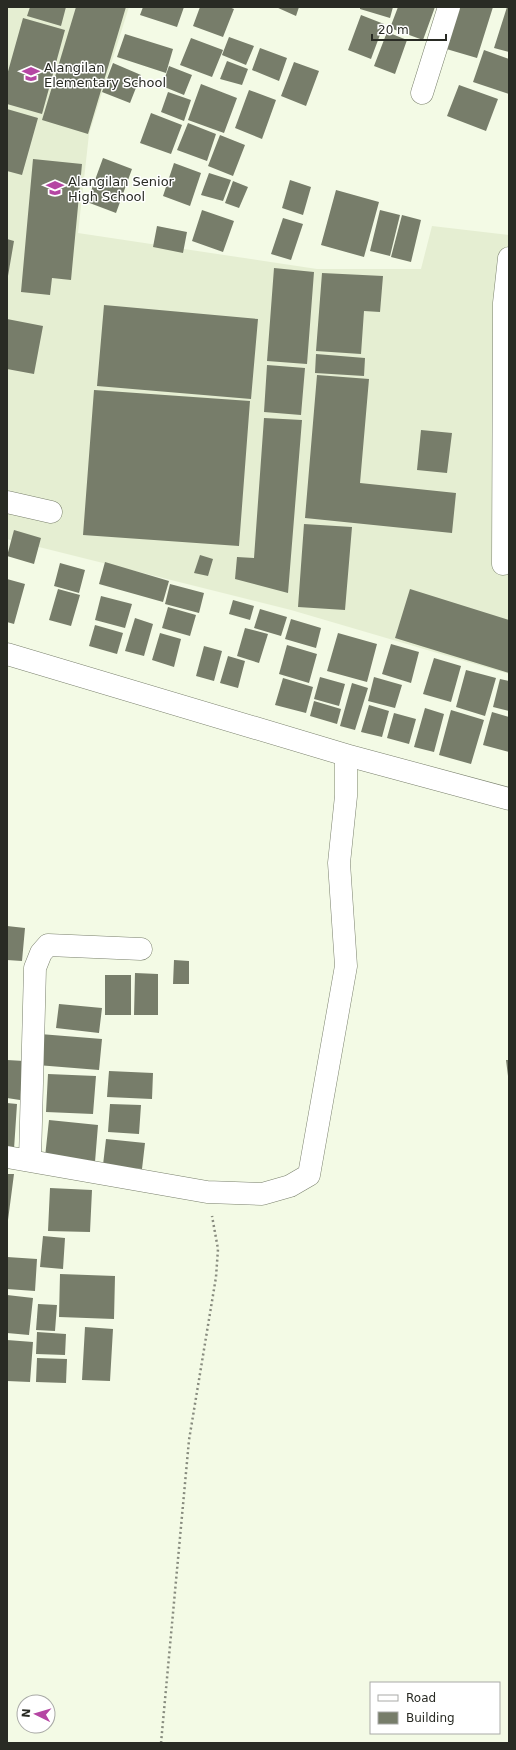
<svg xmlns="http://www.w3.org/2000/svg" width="516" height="1750" font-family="'DejaVu Sans',sans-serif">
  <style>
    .built { fill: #e5eed2 }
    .building { fill: #777d6a }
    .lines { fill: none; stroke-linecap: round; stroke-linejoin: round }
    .minor-casing { stroke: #7a806d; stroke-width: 23 }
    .path { stroke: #878b7e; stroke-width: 2.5; stroke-dasharray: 2 3; stroke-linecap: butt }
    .minor { stroke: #fff; stroke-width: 22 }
    .labels { text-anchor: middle; stroke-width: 3; stroke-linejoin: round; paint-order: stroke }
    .poi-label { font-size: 13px; fill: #292b24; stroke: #fff; text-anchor: start }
  </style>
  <rect width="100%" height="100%" fill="#f3fae5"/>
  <path class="built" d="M7,7h122l-40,127 -11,99 239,36h104l11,-43 77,9v439l-218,-64 -284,-71z"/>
  <path class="building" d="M30,7h36l-5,19 -34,-10z
    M76,7h50l-38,127 -46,-14z
    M143,7h41l-7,20 -37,-12z
    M200,7h29l5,2 -11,28 -30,-11z
    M276,7h23l-3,9z
    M360,7h33l-3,11 -30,-9z
    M398,7h37l-12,33 -33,-12z
    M456,7h37l-16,51 -34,-10z
    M507,7h2v45l-15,-4z
    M361,15l23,9 -13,35 -23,-9z
    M23,18l42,12 -23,84 -35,-10v-29z
    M387,32l20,8 -12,34 -21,-8z
    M125,34l48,15 -7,24 -49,-16z
    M229,37l25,9 -8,19 -24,-10z
    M191,38l32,12 -11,27 -32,-12z
    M260,48l27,10 -8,23 -27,-11z
    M484,50l25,9v35l-36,-12z
    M227,61l21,8 -6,16 -22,-6z
    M294,62l25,9 -13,35 -25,-10z
    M113,63l28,12 -11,28 -28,-11z
    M169,66l23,9 -8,20 -22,-9z
    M201,84l36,14 -13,35 -36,-13z
    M459,85l39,14 -12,32 -39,-15z
    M249,90l27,10 -14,39 -27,-11z
    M168,92l23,8 -7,21 -23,-9z
    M7,109l31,9 -16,57 -15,-4z
    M151,113l31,12 -11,29 -31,-11z
    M188,123l28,11 -9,27 -30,-11z
    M220,135l25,10 -12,31 -25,-10z
    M103,158l29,11 -16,44 -29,-11z
    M33,159l49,5 -11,116 -19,-2 -2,17 -29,-3z
    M174,163l27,10 -11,33 -27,-10z
    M209,173l22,7 -8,21 -22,-6z
    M290,180l21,7 -8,28 -21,-7z
    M233,181l15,6 -9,21 -14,-5z
    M336,190l43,12 -15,55 -43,-12z
    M202,210l32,11 -11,31 -31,-11z
    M380,210l20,5 -10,41 -20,-5z
    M402,215l19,5 -10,42 -20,-5z
    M283,218l20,6 -12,36 -20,-6z
    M157,226l30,6 -4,21 -30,-6z
    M7,239l7,2 -6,35h-1z
    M274,268l40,4 -7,92 -40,-3z
    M322,273l61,3 -3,36 -16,-1 -3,43 -45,-3z
    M104,305l154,14 -7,80 -154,-13z
    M7,319l36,7 -9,48 -27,-5z
    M316,354l49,4 -1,18 -49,-3z
    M267,365l38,3 -4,47 -37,-3z
    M317,375l52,4 -9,104 96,10 -4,40 -147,-15z
    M94,390l156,11 -11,145 -156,-11z
    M264,418l38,2 -14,173 -53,-14 2,-22 17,1z
    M421,430l31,3 -5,40 -30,-3z
    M304,524l48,3 -7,83 -47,-3z
    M14,530l27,8 -7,26 -27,-8z
    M200,555l13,4 -5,17 -14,-3z
    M105,562l64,19 -6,21 -64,-18z
    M60,563l25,7 -6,23 -25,-7z
    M7,579l18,5 -11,40 -7,-2z
    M170,584l34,9 -5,20 -34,-9z
    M58,589l22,6 -9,31 -22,-6z
    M410,589l99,31v53l-114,-35z
    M101,596l31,8 -7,24 -30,-8z
    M233,600l21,6 -4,14 -21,-6z
    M168,607l28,8 -6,21 -28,-8z
    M260,609l27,8 -6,19 -27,-8z
    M135,618l18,6 -9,32 -19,-5z
    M291,619l30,9 -5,20 -31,-9z
    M95,625l28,8 -6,21 -28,-8z
    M245,628l23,6 -9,29 -22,-7z
    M160,633l21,6 -7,28 -22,-7z
    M338,633l39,11 -10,38 -40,-11z
    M391,644l28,8 -8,31 -29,-9z
    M287,645l30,9 -8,29 -30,-9z
    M204,646l18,5 -8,30 -18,-5z
    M228,656l17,5 -7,27 -18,-5z
    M434,658l27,8 -10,36 -28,-8z
    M466,670l30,8 -11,38 -29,-9z
    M320,677l25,7 -6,22 -25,-7z
    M374,677l28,8 -7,23 -27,-7z
    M283,678l30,9 -7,26 -31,-8z
    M500,679l9,2v30l-16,-4z
    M352,683l16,5 -13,42 -15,-4z
    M314,701l27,8 -4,15 -27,-8z
    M369,705l20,6 -7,26 -21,-5z
    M425,708l19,6 -10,38 -20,-5z
    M451,710l33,10 -13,44 -32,-9z
    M492,712l17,5v35l-26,-7z
    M394,713l22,6 -7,25 -22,-6z
    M7,926l18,2 -3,33 -15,-1z
    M174,960l15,1v23h-16z
    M135,973l23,1v41h-24z
    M105,975h26v40h-26z
    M59,1004l43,4 -3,25 -43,-5z
    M40,1034l62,5 -3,31 -62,-5z
    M7,1060l17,1 -4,39 -13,-2z
    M506,1060h3v16h-1z
    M109,1071l44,2 -1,26 -45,-2z
    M48,1074l48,2 -3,38 -47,-2z
    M7,1103l10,1 -3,45 -7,-1z
    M110,1104l31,1 -2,29 -31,-2z
    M49,1120l49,5 -3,37 -50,-5z
    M106,1139l39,4 -3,26 -39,-4z
    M7,1174h7l-6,46h-1z
    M50,1188l42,2 -2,42 -42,-1z
    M43,1236l22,2 -2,31 -23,-2z
    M7,1257l30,2 -2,32 -28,-2z
    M60,1274l55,2 -1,43 -55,-2z
    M7,1295l26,3 -4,37 -22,-2z
    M38,1304l19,1 -2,26 -19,-1z
    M85,1327l28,2 -3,52 -28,-1z
    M37,1332l29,2 -1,21 -29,-1z
    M7,1340l26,2 -3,40 -23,-1z
    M37,1358l30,1 -1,24 -30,-1z"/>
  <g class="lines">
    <g class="minor-casing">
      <path id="minor" d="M422,93l27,-86
        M7,502l44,10
        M503,564l1,-261 5,-45
        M7,654l339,101 163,44
        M7,1157l200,35 55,2 28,-8 19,-11 37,-209 -7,-103 7,-67v-41
        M30,1160l5,-192 6,-15 7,-8 93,4"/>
    </g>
    <path class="path" d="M161,1743l28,-303 27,-163 2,-28 -6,-33"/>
    <use href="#minor" class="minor"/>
  </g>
  <defs>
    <g id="school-bare" transform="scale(1.38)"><path d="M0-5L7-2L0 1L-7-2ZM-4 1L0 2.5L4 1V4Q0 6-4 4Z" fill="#b546a3" stroke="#fff" stroke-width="2.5" paint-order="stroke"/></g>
  </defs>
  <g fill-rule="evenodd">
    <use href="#school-bare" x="31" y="74"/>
    <use href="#school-bare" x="55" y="188"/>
  </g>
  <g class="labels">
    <g class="poi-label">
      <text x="44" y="72">Alangilan<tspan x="44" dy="15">Elementary School</tspan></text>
      <text x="68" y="186">Alangilan Senior<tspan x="68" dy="15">High School</tspan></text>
    </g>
  </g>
  <rect width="516" height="1750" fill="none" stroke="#292b24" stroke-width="16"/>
  <rect x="370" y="1682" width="130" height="52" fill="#ffffff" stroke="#a9aaa7"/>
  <rect x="378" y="1695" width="20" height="6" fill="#ffffff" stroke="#a9aaa7"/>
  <text x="406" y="1702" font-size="12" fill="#292b24">Road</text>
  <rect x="378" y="1712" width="20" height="12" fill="#777d6a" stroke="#a9aaa7"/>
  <text x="406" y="1722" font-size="12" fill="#292b24">Building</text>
  <g transform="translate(36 1714) rotate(275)"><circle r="19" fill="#ffffff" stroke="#a9aaa7"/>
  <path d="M0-3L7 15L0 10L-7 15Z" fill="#b546a3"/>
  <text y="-6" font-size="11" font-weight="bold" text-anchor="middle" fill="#292b24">N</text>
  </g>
  <path d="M372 34v6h74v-6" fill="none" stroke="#292b24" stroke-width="2"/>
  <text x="378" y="34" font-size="12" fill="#292b24" stroke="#ffffff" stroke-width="3" paint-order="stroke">20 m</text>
</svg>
